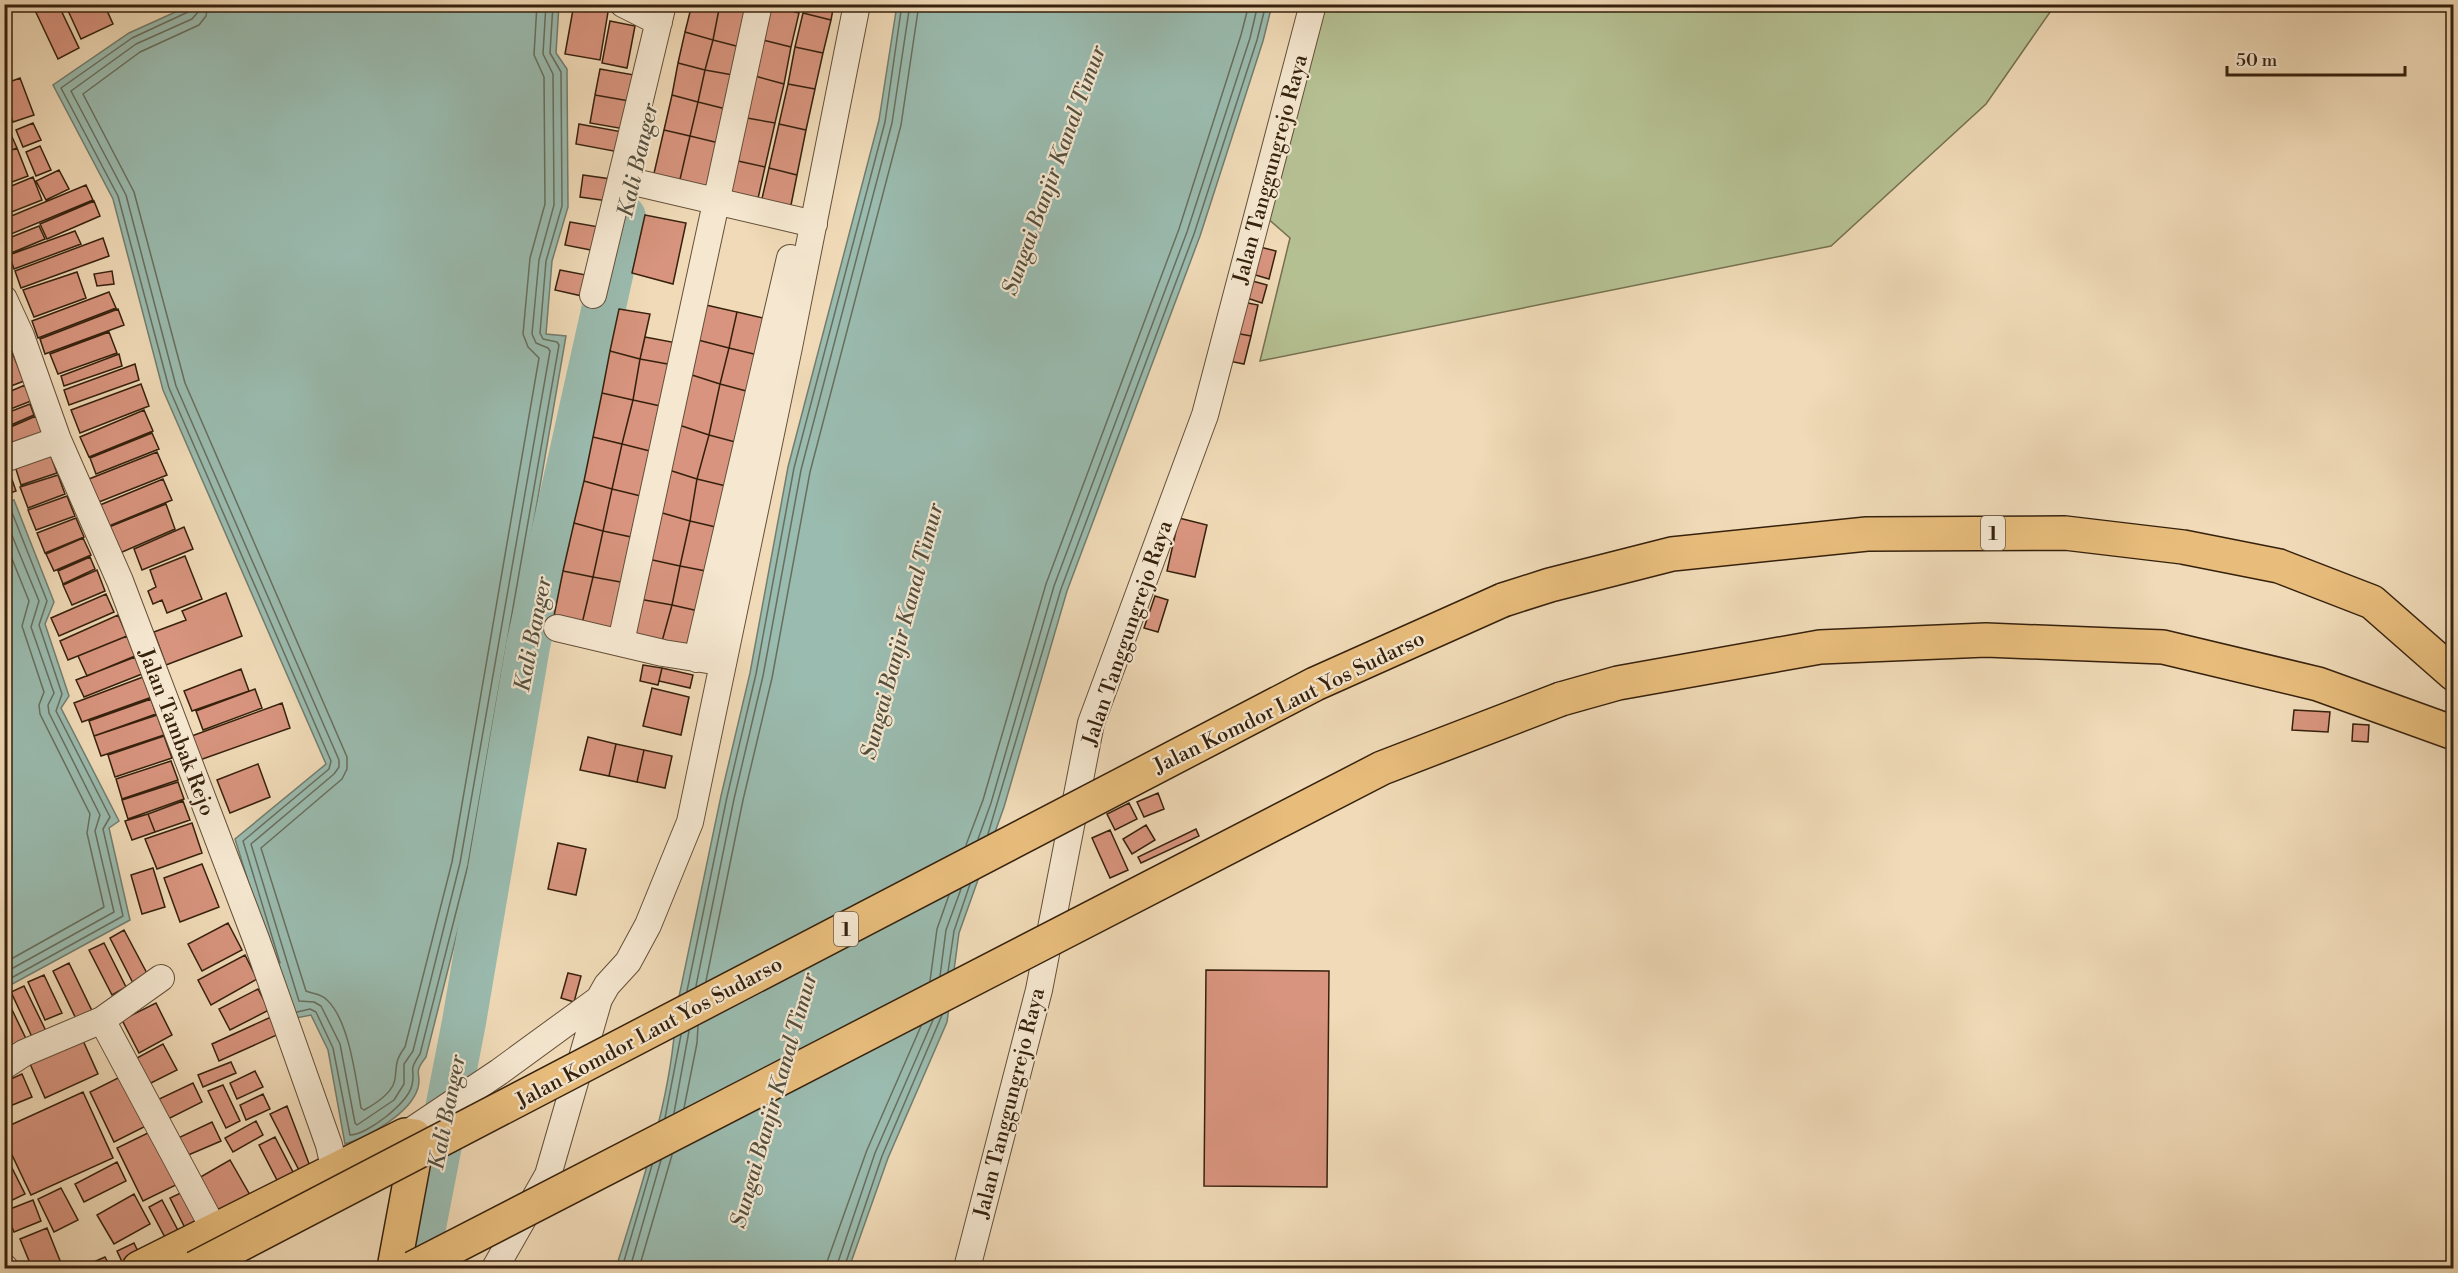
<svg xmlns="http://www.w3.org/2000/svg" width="2458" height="1273" font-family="'Libre Bodoni',serif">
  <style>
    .green { fill: #b5c092; stroke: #767050; stroke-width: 1.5 }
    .water { fill: #9abbaf; stroke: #727d6e; stroke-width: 1.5 }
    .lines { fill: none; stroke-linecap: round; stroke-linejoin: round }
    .shore { stroke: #686e5e; stroke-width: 1.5 }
    .river { stroke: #9abbaf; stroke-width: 44 }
    .building { fill: #d8947e; stroke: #36210d; stroke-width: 1.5 }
    .minor-casing { stroke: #644f38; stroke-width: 28 }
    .trunk-casing { stroke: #36210d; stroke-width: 36 }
    .minor { stroke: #f5e7d0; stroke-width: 26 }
    .trunk { stroke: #e8bd7c; stroke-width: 33 }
    .trunk-bridge-casing { stroke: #36210d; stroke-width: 36; stroke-linecap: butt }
    .trunk-bridge { stroke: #e8bd7c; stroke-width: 33 }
    .labels { text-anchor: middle; stroke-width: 4.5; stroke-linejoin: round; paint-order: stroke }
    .shield { fill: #f5e7d0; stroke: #6f5c48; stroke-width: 1.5 }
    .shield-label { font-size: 20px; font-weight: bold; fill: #36210d }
    .street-label { font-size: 21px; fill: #36210d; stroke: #f5e7d0 }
    .water-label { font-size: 22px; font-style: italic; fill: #544f3e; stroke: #f5e7d0 }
  </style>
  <rect width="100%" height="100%" fill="#f0dab7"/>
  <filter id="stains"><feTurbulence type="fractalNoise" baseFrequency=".00333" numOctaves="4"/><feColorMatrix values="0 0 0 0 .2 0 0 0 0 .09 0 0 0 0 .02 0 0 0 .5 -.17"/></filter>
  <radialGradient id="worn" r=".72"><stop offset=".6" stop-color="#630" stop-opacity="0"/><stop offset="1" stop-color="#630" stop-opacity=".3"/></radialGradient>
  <path class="green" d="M1325,5h730l-69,99 -155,142 -571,115 30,-123 -24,-21z"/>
  <path class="water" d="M191,5h368l-3,48 11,16 1,138 -16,54 -6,73 20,2 -92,530 -48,191c-14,18 -4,15 -8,31 -8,26 -49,48 -73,56l-17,-94 -17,-35 -20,4 -56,-180 91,-75 -163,-374 -50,-191 -60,-114 76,-52z
    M897,5h375l-9,36 -63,195 -133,355 -63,216 -45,126 -12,89 -59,136 -39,110h-233c25,-82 56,-170 60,-257l45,-215 29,-123 38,-206 91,-347z
    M14,500l40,102 -9,22 24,72 -8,12 58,113 -10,7 21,92 -125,68 -1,-485z"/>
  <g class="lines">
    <path class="shore" d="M191,4l-3,8 -56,26 -71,50 57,108 51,192 162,373 -2,8 -86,72 37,122
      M199,4l-1,8 -6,7 -56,25 -65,47 55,104 50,191 163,374v7l-5,7 -83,70 48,157 15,1 7,4 19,38 15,79 2,2 37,-25 10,-16v-20l9,-13 47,-188 90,-512 -2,-3 -12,-5 -4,-9 7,-74 15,-55 -1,-131 -10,-20 3,-50
      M208,4l-2,12 -7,9 -59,27 -57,42 51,98 51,191 162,374v12l-5,10 -81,69 45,143c6,3 15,2 21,9 22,20 29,79 34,108l3,2c11,-6 29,-17 31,-31 2,-16 0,-18 10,-32l47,-185 87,-504 -11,-11 -5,-13 7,-76 15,-54 -1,-127 -10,-22 3,-51
      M4,508l7,2 36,91 -8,24 23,69 -6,17 54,106 -7,12 20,87 -119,66
      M4,516l35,85 -8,26 23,66 -6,12 1,8 51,102 -5,16 19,81 -110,61
      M4,539l25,62 -7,25 22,66 -5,13 1,9 50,100 -3,19 17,74 -100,56
      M988,834l73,-245 133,-355 63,-194 9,-36
      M978,839l13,-36 63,-217 133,-354 63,-194 8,-34
      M966,845l17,-45 63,-216 133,-355 62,-194 8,-31
      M948,972l6,-41 16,-47
      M940,976l6,-46 15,-41
      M706,981l37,-181 29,-122 38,-206 91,-347 18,-121
      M930,981l7,-52 12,-34
      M696,986l38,-187 29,-123 38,-206 91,-347 18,-119
      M687,991l40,-194 29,-123 38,-206 91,-346 17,-118
      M297,1012l13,-3 6,3 17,36 17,87c17,0 58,-32 62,-50 4,-17 -5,-12 8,-31l48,-189 91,-520 -2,-3 -14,-3 -3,-6 6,-72 16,-55 -1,-134 -11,-19 3,-49
      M684,1108l13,-65 1,-17
      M674,1113l15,-82
      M665,1118l16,-83
      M622,1268l30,-103
      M630,1268l31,-108
      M639,1268l33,-113
      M827,1268l1,-9 39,-109 54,-124
      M836,1268l39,-115 58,-133
      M844,1268l38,-112 60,-141"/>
    <path class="river" d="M416,1268l48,-246 64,-376 96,-429"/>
  </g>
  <path class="building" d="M32,4h26l21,44 -21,11z
    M65,4h39l9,20 -32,15z
    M574,4l35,2 -9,54 -35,-6z
    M692,4h28l-7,36 -28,-8z
    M720,4l28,4 -8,39 -27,-7z
    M770,4h31l-2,9z
    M805,4h29l-3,16 -28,-7z
    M769,5l30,8 -8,34 -28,-7z
    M803,13l28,7 -8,33 -28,-6z
    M610,21l25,5 -8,42 -25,-5z
    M685,32l28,8 -8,30 -27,-7z
    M713,40l27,7 -7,28 -28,-5z
    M763,40l28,7 -7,37 -29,-8z
    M795,47l28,6 -8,36 -27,-5z
    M678,63l27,7 -7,32 -26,-7z
    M600,69l40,7 -5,26 -40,-7z
    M705,70l28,5 -7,34 -28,-7z
    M755,76l29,8 -9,39 -28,-5z
    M20,78l14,37 -21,7 -9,-24v-14z
    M788,84l27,5 -9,41 -27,-6z
    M595,95l40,7 -5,28 -40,-7z
    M672,95l26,7 -8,34 -26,-6z
    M698,102l28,7 -7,34 -29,-7z
    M747,118l28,5 -10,44 -27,-6z
    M33,123l8,17 -18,7 -7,-17z
    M579,124l49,9 -4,20 -48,-9z
    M779,124l27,6 -9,45 -28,-7z
    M9,130l8,18 -13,5v-22z
    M664,130l26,6 -12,52 -26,-6z
    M690,136l29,7 -12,52 -29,-7z
    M40,146l11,24 -15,6 -10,-24z
    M17,148l11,28 -24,9v-32z
    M738,161l27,6 -8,36 -28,-6z
    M769,168l28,7 -7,35 -29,-7z
    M59,170l10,19 -23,11 -10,-19z
    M583,175l35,5 -3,22 -35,-5z
    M33,177l9,23 -38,15v-26z
    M86,185l7,15 -89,37v-18z
    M94,201l6,15 -53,23 -7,-15z
    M645,215l41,8 -13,61 -41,-11z
    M570,222l35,6 -4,24 -36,-7z
    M39,226l6,13 -41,17v-16z
    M75,231l6,13 -67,25 -5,-14z
    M103,238l6,18 -88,32 -6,-17z
    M1260,247l16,4 -7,28 -17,-5z
    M560,270l26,5 -4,21 -27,-6z
    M112,271l2,13 -17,2 -3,-12z
    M77,272l9,26 -52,19 -11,-27z
    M1249,280l18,5 -5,18 -18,-6z
    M109,292l7,16 -78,30 -6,-17z
    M1243,302l15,3 -7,31 -16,-3z
    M706,305l31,7 -8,36 -31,-8z
    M118,309l6,16 -79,29 -5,-15z
    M619,309l31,5 -10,45 -30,-8z
    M737,312l30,7 -9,36 -29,-7z
    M109,332l8,21 -59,21 -8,-20z
    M1235,333l16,3 -7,28 -15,-3z
    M645,337l32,6 -4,22 -33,-6z
    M698,340l31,8 -9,36 -28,-9z
    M729,348l29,7 -8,37 -30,-8z
    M610,351l30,8 -7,41 -31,-7z
    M12,352l12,29 -18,7 -2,-33z
    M119,354l3,12 -58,20 -3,-10z
    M640,359l33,6 -8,42 -32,-7z
    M135,364l4,16 -70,25 -5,-15z
    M692,375l28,9 -11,51 -30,-10z
    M141,384l8,22 -69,27 -9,-23z
    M720,384l30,8 -11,51 -30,-8z
    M25,385l6,16 -23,9 -4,-16z
    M602,393l31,7 -11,44 -29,-7z
    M633,400l32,7 -11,45 -32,-8z
    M30,404l4,11 -30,13v-14z
    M144,410l9,21 -64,26 -9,-20z
    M36,416l8,18 -31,13 -7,-18z
    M679,425l30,10 -12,44 -28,-9z
    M152,433l7,16 -63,25 -6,-16z
    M709,435l30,8 -9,44 -33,-8z
    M593,437l29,7 -10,45 -28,-8z
    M622,444l32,8 -9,45 -33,-8z
    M49,451l8,22 -36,12 -7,-22z
    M157,452l10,23 -68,27 -10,-23z
    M8,468l8,23 -12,4v-26z
    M669,470l28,9 -7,42 -31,-9z
    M58,475l7,19 -37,14 -8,-21z
    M163,479l9,21 -63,26 -9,-21z
    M697,479l33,8 -10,41 -30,-7z
    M584,481l28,8 -9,42 -29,-8z
    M612,489l33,8 -9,41 -33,-7z
    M67,496l8,20 -39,14 -8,-20z
    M166,504l9,25 -55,24 -11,-26z
    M659,512l31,9 -10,45 -32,-7z
    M76,518l8,19 -39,16 -8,-20z
    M1179,518l28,7 -12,52 -28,-6z
    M690,521l30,7 -9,44 -31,-6z
    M574,523l29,8 -10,46 -30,-6z
    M184,527l9,22 -51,21 -8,-21z
    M603,531l33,7 -10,45 -33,-6z
    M83,538l8,17 -37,16 -8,-17z
    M185,556l17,43 -35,14 -5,-13 -9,4 -5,-13 8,-4 -6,-17z
    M90,557l5,12 -32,15 -5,-13z
    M648,559l32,7 -8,39 -33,-6z
    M680,566l31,6 -8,40 -31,-7z
    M97,570l8,21 -33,14 -9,-20z
    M563,571l30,6 -12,51 -28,-7z
    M593,577l33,6 -11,51 -34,-6z
    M226,593l16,43 -76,29 -12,-33 32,-12 -4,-9z
    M106,594l8,18 -55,24 -8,-18z
    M1155,596l13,4 -10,32 -14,-4z
    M639,599l33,6 -11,40 -30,-7z
    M672,605l31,7 -12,39 -30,-6z
    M118,615l9,21 -59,24 -8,-19z
    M127,636l8,20 -48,20 -9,-20z
    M135,657l7,17 -58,23 -8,-17z
    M643,665l19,3 -4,17 -18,-4z
    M662,668l31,7 -3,13 -31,-7z
    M241,669l8,22 -57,20 -8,-20z
    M143,677l9,20 -70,25 -8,-19z
    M652,688l37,9 -8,38 -38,-9z
    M255,689l7,19 -59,22 -7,-19z
    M151,699l5,15 -62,22 -5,-15z
    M282,703l8,25 -93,33 -8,-24z
    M2294,710l36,2 -2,20 -36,-2z
    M157,715l7,20 -63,21 -7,-20z
    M2353,724l16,1 -1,17 -16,-1z
    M164,736l8,22 -57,19 -7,-22z
    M588,737l28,7 -7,32 -29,-6z
    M616,744l28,6 -7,32 -28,-6z
    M644,750l28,6 -7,32 -28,-6z
    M171,761l7,19 -56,19 -6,-20z
    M258,764l12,33 -40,16 -13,-33z
    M178,782l6,17 -56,20 -6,-19z
    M1158,793l6,16 -20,8 -7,-15z
    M183,801l7,19 -35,12 -7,-18z
    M1129,803l8,16 -22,11 -8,-16z
    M148,814l7,18 -23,8 -7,-19z
    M192,823l10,30 -45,16 -12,-30z
    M1146,825l9,15 -23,14 -9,-15z
    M1196,829l3,7 -58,27 -3,-6z
    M1110,830l18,40 -18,8 -18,-40z
    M558,843l28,6 -10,46 -28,-6z
    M202,864l17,43 -39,15 -16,-44z
    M153,868l12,39 -23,7 -11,-39z
    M228,923l14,27 -40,21 -14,-27z
    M124,930l26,49 -15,8 -25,-49z
    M104,943l22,44 -14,8 -23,-45z
    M245,955l12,24 -46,26 -13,-25z
    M69,963l26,54 -16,8 -26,-54z
    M1206,970l123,1 -2,216 -123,-1z
    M568,973l13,3 -7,26 -13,-4z
    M44,975l18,38 -17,7 -17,-38z
    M24,986l23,47 -14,6 -22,-47z
    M258,989l11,21 -39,20 -11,-21z
    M4,993l24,50 -16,8 -8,-18z
    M156,1003l16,32 -33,18 -17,-33z
    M271,1017l8,17 -60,27 -7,-17z
    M80,1034l18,40 -53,24 -18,-41z
    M163,1044l14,26 -28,14 -14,-25z
    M231,1062l5,11 -33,14 -5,-12z
    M255,1071l8,16 -26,12 -7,-16z
    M22,1074l10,23 -22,9 -6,-11v-13z
    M126,1074l24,50 -36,18 -24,-50z
    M193,1083l9,19 -36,18 -9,-20z
    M223,1085l17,36 -14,7 -18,-37z
    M83,1092l30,66 -82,37 -27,-57v-10z
    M263,1094l7,15 -24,11 -6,-15z
    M287,1106l26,68h-12l-31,-60z
    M256,1121l7,14 -30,17 -8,-14z
    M212,1122l9,19 -35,15 -8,-18z
    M154,1130l26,53 -37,18 -26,-53z
    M275,1137l20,39 -16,8 -20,-39z
    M4,1152l21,42 -21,10z
    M230,1160l24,42 -33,19 -24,-42z
    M117,1162l9,19 -42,21 -9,-18z
    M61,1188l17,32 -24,12 -16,-33z
    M187,1190l19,38 -17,8 -19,-38z
    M134,1194l16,30 -36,20 -17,-29z
    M33,1200l8,21 -27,11 -9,-21z
    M162,1200l20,38 -13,7 -20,-38z
    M47,1228l16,40h-31l-12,-29z
    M134,1243l7,15 -17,8 -7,-15z
    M105,1257l6,11h-31z"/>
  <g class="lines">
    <g class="minor-casing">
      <path id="minor" d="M623,4l36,18
        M621,179l193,45
        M593,295l70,-291
        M4,299l17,37 37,104 62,141 136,358 73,206 6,26
        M4,459l54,-19
        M557,628l106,25 51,8
        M621,642l138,-638
        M697,659l93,-401
        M102,1020l113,211
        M4,1066l20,-13 78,-33 59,-42
        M405,1135l94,-63 100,-73
        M4,1267l1,1
        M495,1268l53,-93 51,-176 8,-14 21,-23 20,-37 42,-103 99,-475 68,-343
        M967,1268l72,-278 52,-267 114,-308 108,-411"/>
    </g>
    <g class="trunk-casing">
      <path id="trunk" d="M1503,600l47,-15 122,-31 195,-20 198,-1 118,14 96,19 93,36 82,72
        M1561,699l57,-16 202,-36 166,-7 177,7 155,37 136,49
        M139,1268l266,-133 9,1 3,8 -23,124"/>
    </g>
    <use href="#minor" class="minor"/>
    <use href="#trunk" class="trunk"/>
    <g class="trunk-bridge-casing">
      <path id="trunk-bridge" d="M195,1268l1120,-584 188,-84
        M413,1268l969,-500 179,-69"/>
    </g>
    <use href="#trunk-bridge" class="trunk-bridge"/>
  </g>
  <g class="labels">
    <g class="shield">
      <rect x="1981" y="516" width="24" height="34" rx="4.5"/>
      <rect x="834" y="912" width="24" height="34" rx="4.5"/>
    </g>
    <g class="shield-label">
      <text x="1993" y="540">1</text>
      <text x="846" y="936">1</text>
    </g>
    <g class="street-label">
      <text transform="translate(1270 169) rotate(-75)" y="7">Jalan Tanggungrejo Raya</text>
      <text transform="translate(1127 633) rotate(-71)" y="7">Jalan Tanggungrejo Raya</text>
      <text transform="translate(1289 702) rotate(-26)" y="7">Jalan Komdor Laut Yos Sudarso</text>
      <text transform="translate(177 732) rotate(69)" y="7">Jalan Tambak Rejo</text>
      <text transform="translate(649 1032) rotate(-28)" y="7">Jalan Komdor Laut Yos Sudarso</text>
      <text transform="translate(1009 1103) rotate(-76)" y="7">Jalan Tanggungrejo Raya</text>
    </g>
    <g class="water-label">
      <text transform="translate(637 160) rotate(-77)" y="8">Kali Banger</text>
      <text transform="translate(1053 170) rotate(-70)" y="8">Sungai Banjir Kanal Timur</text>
      <text transform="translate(901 631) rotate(-75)" y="8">Sungai Banjir Kanal Timur</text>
      <text transform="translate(532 634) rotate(-79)" y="8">Kali Banger</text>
      <text transform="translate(773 1100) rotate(-74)" y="8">Sungai Banjir Kanal Timur</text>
      <text transform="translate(446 1112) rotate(-79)" y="8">Kali Banger</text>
    </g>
  </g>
  <rect width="2458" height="1273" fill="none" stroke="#f0dab7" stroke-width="24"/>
  <rect x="6" y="6" width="2446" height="1261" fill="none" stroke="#36210d" stroke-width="3"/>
  <rect x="12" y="12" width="2434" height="1249" fill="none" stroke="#36210d" stroke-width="1.5"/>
  <path d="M2227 66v9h178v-9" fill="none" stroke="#36210d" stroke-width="3"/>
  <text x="2236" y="66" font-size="18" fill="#36210d" stroke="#f5e7d0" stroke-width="4.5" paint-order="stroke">50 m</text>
  <rect width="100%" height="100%" filter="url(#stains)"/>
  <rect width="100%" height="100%" fill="url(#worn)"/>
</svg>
